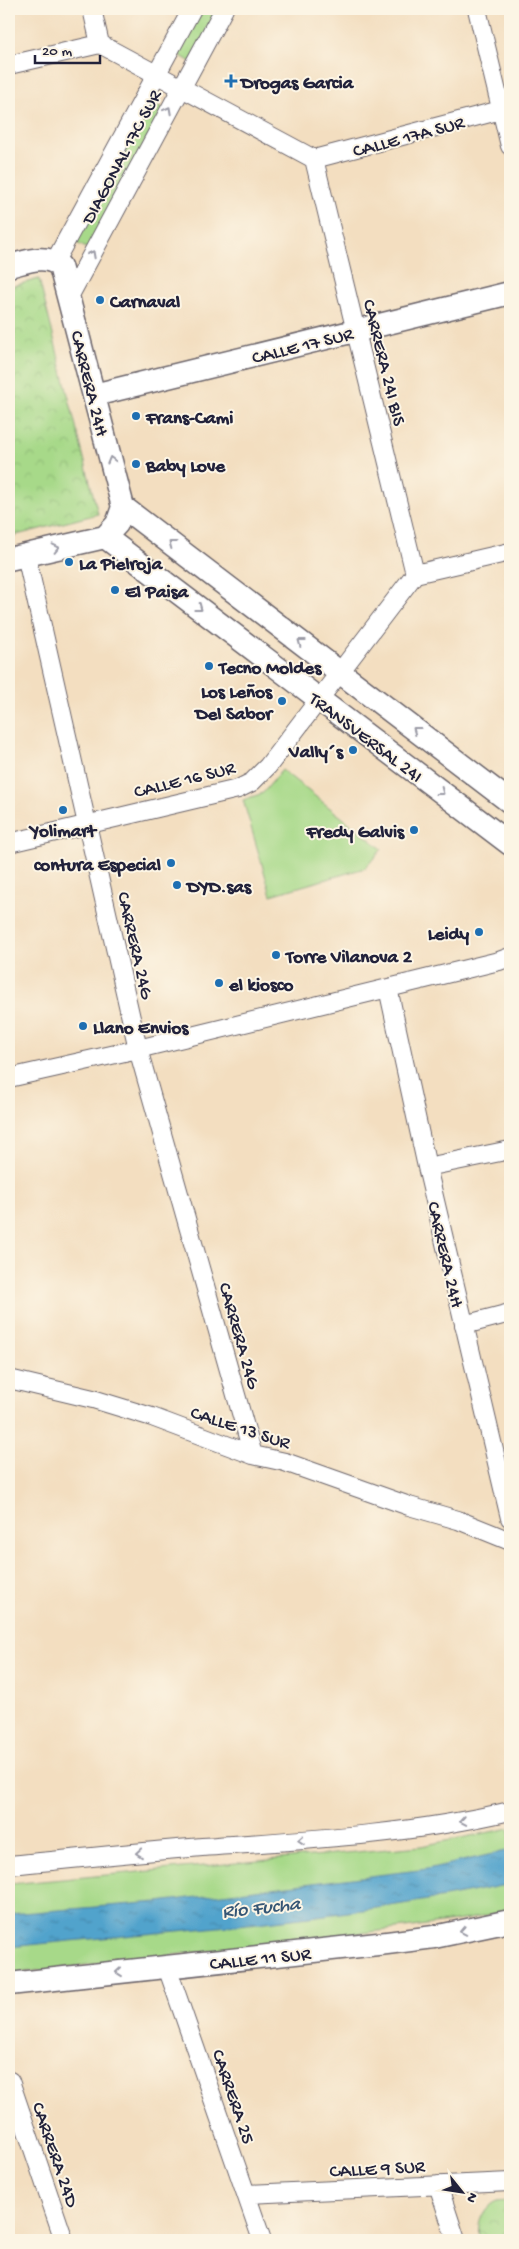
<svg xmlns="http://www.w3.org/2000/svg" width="519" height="2249" font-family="'Gochi Hand',sans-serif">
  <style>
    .grass { fill: #a7d989; stroke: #647e62 }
    .park { fill: url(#park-crowns); stroke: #647e62 }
    .water { fill: url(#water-ripples); stroke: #3a6284 }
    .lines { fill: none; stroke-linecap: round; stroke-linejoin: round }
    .minor-casing { stroke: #6b646a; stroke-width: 20 }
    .tertiary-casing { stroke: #6b646a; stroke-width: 25 }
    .minor { stroke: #fff; stroke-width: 18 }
    .tertiary { stroke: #fff; stroke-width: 22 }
    .oneway { stroke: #9c9ca7 }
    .poi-dot { fill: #1f6fb2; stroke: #fcf5e5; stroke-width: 2 }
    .labels { text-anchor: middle; stroke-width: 4; stroke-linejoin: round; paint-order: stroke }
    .poi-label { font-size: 19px; font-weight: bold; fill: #22223b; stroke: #fcf5e5; text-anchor: start }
    .street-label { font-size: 19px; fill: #22223b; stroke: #fcf5e5 }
    .water-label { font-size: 20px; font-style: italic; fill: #355675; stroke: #fcf5e5 }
  </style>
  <defs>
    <pattern id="park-crowns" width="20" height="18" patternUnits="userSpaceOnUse" patternTransform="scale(1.25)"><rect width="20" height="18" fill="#a7d989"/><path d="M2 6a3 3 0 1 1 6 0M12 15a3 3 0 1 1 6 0" fill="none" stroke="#8fba77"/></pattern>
    <pattern id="water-ripples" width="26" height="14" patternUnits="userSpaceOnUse" patternTransform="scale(1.25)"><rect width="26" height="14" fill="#51a3cc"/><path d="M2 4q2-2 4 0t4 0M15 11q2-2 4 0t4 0" fill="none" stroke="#4384a7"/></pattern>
  </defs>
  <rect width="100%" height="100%" fill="#fcf5e5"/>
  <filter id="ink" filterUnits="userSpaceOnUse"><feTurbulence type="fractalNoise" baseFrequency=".02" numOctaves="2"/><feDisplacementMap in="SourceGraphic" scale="10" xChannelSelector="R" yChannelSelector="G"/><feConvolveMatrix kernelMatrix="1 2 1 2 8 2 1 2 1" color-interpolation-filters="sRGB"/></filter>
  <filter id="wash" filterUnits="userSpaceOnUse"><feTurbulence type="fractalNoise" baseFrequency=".0096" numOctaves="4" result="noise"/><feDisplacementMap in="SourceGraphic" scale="20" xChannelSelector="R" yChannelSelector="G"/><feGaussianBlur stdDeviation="1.12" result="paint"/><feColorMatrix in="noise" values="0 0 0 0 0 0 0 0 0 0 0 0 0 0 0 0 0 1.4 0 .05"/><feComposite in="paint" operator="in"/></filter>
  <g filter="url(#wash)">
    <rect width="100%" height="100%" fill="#f3dec0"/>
    <path class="grass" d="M198,9h22l-29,53 -17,-10z
      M149,101l14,7 -75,141 -15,-8z
      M282,770l100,79 -17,19 -94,27 -28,-95 20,-7z
      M510,1828v82l-41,9 -64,9 -396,46v-90l412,-38z"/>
    <path class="park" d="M39,279l59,235 -89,23v-250z
      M510,2200v40h-30c-5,-13 3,-34 17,-39 4,-1 10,0 13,-1z"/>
    <path class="water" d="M510,1850v34c-164,36 -334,46 -501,63v-33l148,-12 270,-33z"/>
  </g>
  <g filter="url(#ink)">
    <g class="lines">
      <g class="minor-casing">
        <path id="minor" d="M92,9l8,35
          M477,9l33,137
          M9,65l91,-21 214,115
          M314,159l101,415
          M314,159l187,-49
          M55,261l137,-252
          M69,297l155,-288
          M26,555l112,494 115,406
          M9,843l229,-54 14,-7 16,-16 147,-192 95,-22
          M388,988l39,179 83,351
          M9,1078l129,-29 361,-88 11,-4
          M427,1167l83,-17
          M464,1325l46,-12
          M9,1379l84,20 59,18 101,38 32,7 124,44 49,14 52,21
          M9,1865c64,-6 128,-13 193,-18 103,-7 207,-12 308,-36
          M167,1967l95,273
          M10,2081l54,159
          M438,2185l18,55
          M246,2194l264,-12"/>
      </g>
      <g class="tertiary-casing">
        <path id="tertiary" d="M9,266c17,-4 36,-13 51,0l63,241 -6,17 -12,13 -96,22
          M94,395l416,-102
          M123,507l387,295
          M105,537l405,307
          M9,1984l378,-41 47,-6 76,-16"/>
      </g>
      <use href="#minor" class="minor"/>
      <use href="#tertiary" class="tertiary"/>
    </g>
    <defs><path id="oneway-chevron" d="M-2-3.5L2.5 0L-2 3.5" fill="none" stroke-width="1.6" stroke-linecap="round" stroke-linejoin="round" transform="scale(1.25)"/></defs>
    <g class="oneway">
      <use href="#oneway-chevron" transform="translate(168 110) rotate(-62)"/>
      <use href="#oneway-chevron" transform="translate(92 254) rotate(-62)"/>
      <use href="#oneway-chevron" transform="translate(111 460) rotate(-105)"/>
      <use href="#oneway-chevron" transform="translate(172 544) rotate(-143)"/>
      <use href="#oneway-chevron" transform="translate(56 548) rotate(-13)"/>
      <use href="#oneway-chevron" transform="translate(199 608) rotate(37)"/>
      <use href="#oneway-chevron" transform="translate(301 642) rotate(-143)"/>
      <use href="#oneway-chevron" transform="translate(416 730) rotate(-143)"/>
      <use href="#oneway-chevron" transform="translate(441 792) rotate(37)"/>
      <use href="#oneway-chevron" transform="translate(463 1821) rotate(170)"/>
      <use href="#oneway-chevron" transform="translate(301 1840) rotate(176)"/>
      <use href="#oneway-chevron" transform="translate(139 1853) rotate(175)"/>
      <use href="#oneway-chevron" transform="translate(463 1931) rotate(169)"/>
      <use href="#oneway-chevron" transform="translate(119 1972) rotate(174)"/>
    </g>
  </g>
  <g class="poi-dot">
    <path d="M228.5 73.5h5v5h5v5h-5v5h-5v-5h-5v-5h5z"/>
    <circle cx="100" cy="300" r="5"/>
    <circle cx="136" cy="416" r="5"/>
    <circle cx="136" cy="464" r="5"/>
    <circle cx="69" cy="562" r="5"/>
    <circle cx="115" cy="590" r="5"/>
    <circle cx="209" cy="666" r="5"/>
    <circle cx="282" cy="701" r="5"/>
    <circle cx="353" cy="750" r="5"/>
    <circle cx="63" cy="810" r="5"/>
    <circle cx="414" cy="830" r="5"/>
    <circle cx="171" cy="863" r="5"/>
    <circle cx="177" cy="885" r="5"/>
    <circle cx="479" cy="932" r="5"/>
    <circle cx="276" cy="955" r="5"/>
    <circle cx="219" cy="983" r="5"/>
    <circle cx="83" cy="1026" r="5"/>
  </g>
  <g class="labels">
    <g class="poi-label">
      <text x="241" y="88">Drogas Garcia</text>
      <text x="110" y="307">Carnaval</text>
      <text x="146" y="423">Frans-Cami</text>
      <text x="146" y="471">Baby Love</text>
      <text x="79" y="569">La Pielroja</text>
      <text x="125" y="597">El Paisa</text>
      <text x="219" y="673">Tecno Moldes</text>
      <text x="272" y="697" text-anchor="end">Los Leños<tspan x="272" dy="22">Del Sabor</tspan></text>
      <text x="343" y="757" text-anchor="end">Vally´s</text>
      <text x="63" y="836" text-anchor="middle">Yolimart</text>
      <text x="404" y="837" text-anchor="end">Fredy Galvis</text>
      <text x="161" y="870" text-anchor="end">contura Especial</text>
      <text x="187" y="892">DYD.sas</text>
      <text x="469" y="939" text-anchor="end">Leidy</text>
      <text x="286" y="962">Torre Vilanova 2</text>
      <text x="229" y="990">el kiosco</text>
      <text x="93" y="1033">Llano Envios</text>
    </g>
    <g class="street-label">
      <text transform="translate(408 135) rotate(-15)" y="7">CALLE 17A SUR</text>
      <text transform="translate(120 156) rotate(-62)" y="7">DIAGONAL 17C SUR</text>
      <text transform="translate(302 344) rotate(-14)" y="7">CALLE 17 SUR</text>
      <text transform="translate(386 362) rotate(76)" y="7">CARRERA 24I BIS</text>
      <text transform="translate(91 383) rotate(76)" y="7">CARRERA 24H</text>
      <text transform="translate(367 736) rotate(37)" y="7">TRANSVERSAL 24I</text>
      <text transform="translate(184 778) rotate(-14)" y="7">CALLE 16 SUR</text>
      <text transform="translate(137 945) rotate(77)" y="7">CARRERA 24G</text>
      <text transform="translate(447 1254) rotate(77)" y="7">CARRERA 24H</text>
      <text transform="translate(241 1335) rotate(74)" y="7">CARRERA 24G</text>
      <text transform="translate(241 1426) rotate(18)" y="7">CALLE 13 SUR</text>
      <text transform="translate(260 1957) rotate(-6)" y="7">CALLE 11 SUR</text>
      <text transform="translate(235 2096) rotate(71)" y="7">CARRERA 25</text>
      <text transform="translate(57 2154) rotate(71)" y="7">CARRERA 24D</text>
      <text transform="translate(377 2167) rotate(-3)" y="7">CALLE 9 SUR</text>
    </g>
    <g class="water-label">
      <text transform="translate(261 1906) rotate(-6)" y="7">Río Fucha</text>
    </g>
  </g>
  <rect width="519" height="2249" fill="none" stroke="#fcf5e5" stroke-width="30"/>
  <g transform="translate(462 2192) rotate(120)" stroke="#fcf5e5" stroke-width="4" paint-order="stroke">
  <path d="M0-4L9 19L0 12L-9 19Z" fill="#22223b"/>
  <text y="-8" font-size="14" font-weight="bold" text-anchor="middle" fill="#22223b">N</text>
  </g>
  <path d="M35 55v8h65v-8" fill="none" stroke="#22223b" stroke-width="2.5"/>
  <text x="42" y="55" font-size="15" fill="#22223b" stroke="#fcf5e5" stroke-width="4" paint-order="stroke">20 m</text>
</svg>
